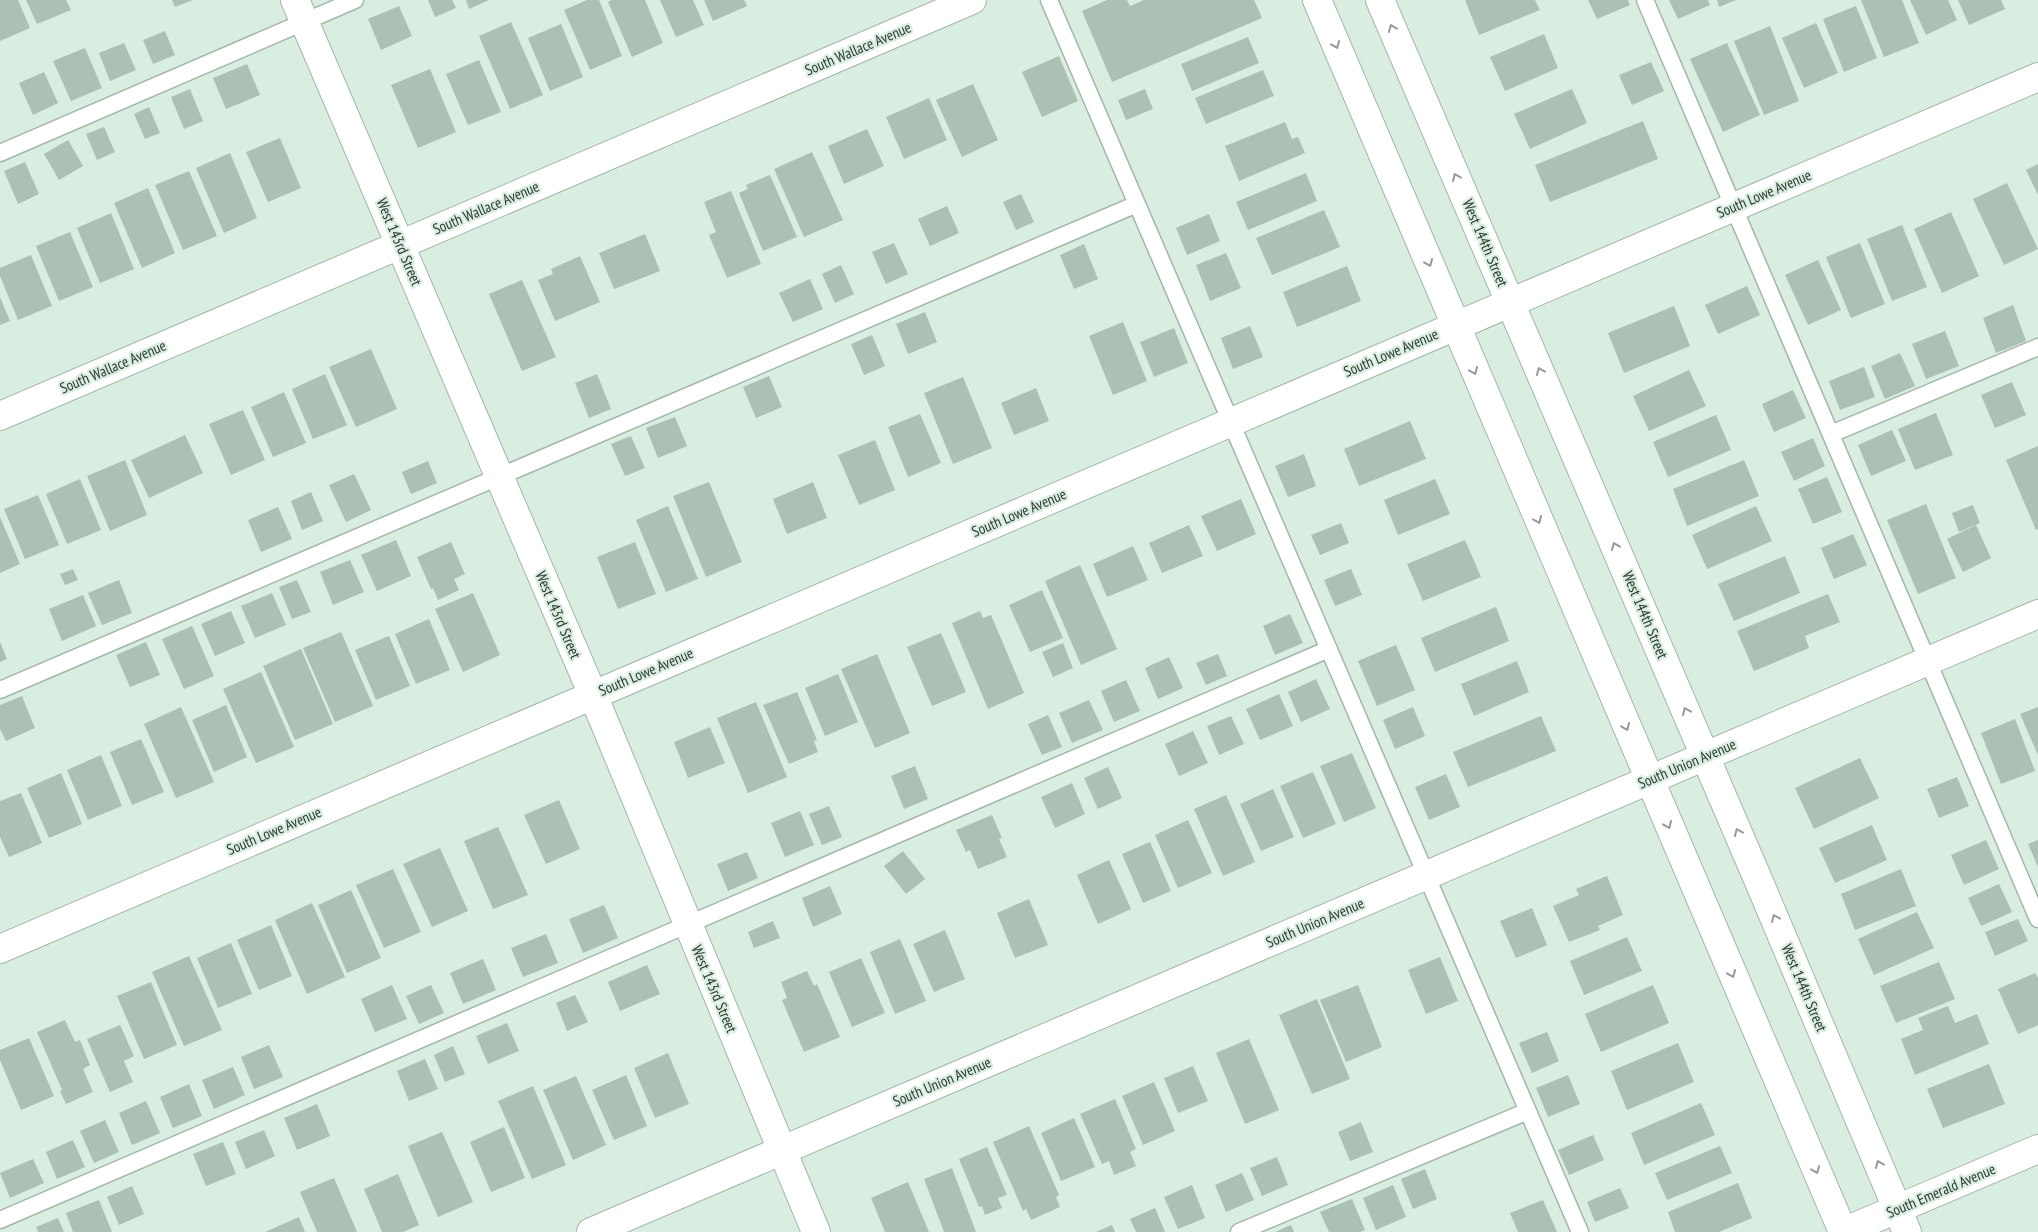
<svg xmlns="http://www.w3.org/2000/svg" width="2038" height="1232" font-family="'PT Sans Narrow',sans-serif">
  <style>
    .building { fill: #acc1b3 }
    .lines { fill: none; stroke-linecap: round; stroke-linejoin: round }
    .service-casing { stroke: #a2b7a9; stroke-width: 19 }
    .minor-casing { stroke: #a2b7a9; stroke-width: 30 }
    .tertiary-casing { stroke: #a2b7a9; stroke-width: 30 }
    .service { stroke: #fff; stroke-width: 16 }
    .minor { stroke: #fff; stroke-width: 28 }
    .tertiary { stroke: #fff; stroke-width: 28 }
    .oneway { stroke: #969a98 }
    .labels { text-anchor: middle; stroke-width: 4.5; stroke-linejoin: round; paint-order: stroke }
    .street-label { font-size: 15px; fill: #2d3630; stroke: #d9eee0 }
  </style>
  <rect width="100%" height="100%" fill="#d9eee0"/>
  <path class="building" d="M0,0h18l12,28 -30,13z
    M26,0h40l5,10 -34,14z
    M172,0h21l-18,7z
    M428,0h24l4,8 -21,9z
    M466,0h23l-20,9z
    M587,0h12l23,56 -32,14 -26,-60z
    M611,0h34l18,43 -31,14 -24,-55z
    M660,0h33l11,25 -28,12z
    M704,0h40l3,6 -34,15z
    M1107,0h20l3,6 14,-6h110l8,18 -150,64 -30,-71z
    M1465,0h70l5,10 -61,25z
    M1588,0h40l2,5 -33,14z
    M1669,0h39l2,5 -32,14z
    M1717,0h19l-17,7z
    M1861,0h41l17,43 -35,14z
    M1910,0h38l9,20 -31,15z
    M1958,0h43l4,9 -36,16z
    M399,6l13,30 -31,14 -13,-31z
    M1856,6l21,52 -33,14 -21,-53z
    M511,22l32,73 -33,14 -31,-73z
    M1816,23l22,50 -34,15 -22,-50z
    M561,24l22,53 -33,14 -22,-53z
    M1770,26l29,75 -35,14 -30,-74z
    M165,31l10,24 -22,9 -10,-24z
    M1544,34l14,34 -53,23 -15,-34z
    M1248,37l11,26 -67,28 -11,-27z
    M124,43l12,27 -26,11 -11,-28z
    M1727,43l33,72 -37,17 -33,-73z
    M85,48l17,40 -31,13 -18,-40z
    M1059,56l19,45 -36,16 -20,-45z
    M479,60l22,52 -33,13 -22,-51z
    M1651,62l13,29 -32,14 -13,-30z
    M247,64l13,31 -34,14 -13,-31z
    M430,69l26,63 -38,16 -27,-63z
    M1263,70l11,26 -68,28 -11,-26z
    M44,72l14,31 -25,12 -14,-32z
    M973,84l25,56 -36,17 -26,-57z
    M190,89l13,32 -19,8 -13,-32z
    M1145,89l8,20 -27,11 -8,-20z
    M1572,89l15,34 -57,26 -16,-35z
    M929,98l18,42 -43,19 -18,-42z
    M149,107l11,26 -15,6 -11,-25z
    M1643,121l15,38 -108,43 -15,-37z
    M1285,122l7,17 6,-2 7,16 -66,28 -14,-35z
    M104,127l11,25 -18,8 -11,-26z
    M867,129l17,37 -40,18 -16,-38z
    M280,138l21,50 -33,14 -22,-50z
    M68,140l15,26 -24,14 -15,-26z
    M812,152l31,68 -39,17 -30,-68z
    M230,153l27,65 -33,15 -28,-65z
    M25,162l14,32 -21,10 -14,-33z
    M2038,164v31l-12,-25z
    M189,171l28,65 -34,14 -28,-65z
    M1306,173l11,28 -69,29 -12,-28z
    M770,175l27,62 -34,14 -24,-58 9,-4 -2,-4z
    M2007,183l31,66 -34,16 -31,-66z
    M148,188l27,65 -33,15 -28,-65z
    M731,191l30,73 -34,14 -18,-43 7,-3 -12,-30z
    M1021,194l13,28 -18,8 -13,-28z
    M947,206l12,27 -29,13 -12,-27z
    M1324,210l16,37 -68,28 -16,-37z
    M1951,212l28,64 -37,17 -28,-64z
    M111,213l23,56 -34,14 -23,-55z
    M1209,214l11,27 -33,14 -11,-27z
    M1902,225l25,62 -35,14 -25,-62z
    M70,232l23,55 -34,14 -23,-55z
    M645,234l15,37 -46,18 -15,-36z
    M894,243l14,31 -22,10 -14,-32z
    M1860,243l25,61 -34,14 -25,-61z
    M1084,244l14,35 -24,10 -14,-34z
    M1226,253l15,35 -31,13 -14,-36z
    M31,255l21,51 -34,14 -18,-44v-8z
    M580,256l20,46 -45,19 -17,-41 15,-6 -2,-5z
    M1818,260l23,50 -33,15 -23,-50z
    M841,265l13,29 -19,9 -13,-29z
    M1347,266l14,35 -64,26 -14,-35z
    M810,279l13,30 -30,13 -14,-29z
    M522,280l34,77 -34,14 -33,-77z
    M1747,286l13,29 -42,19 -13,-29z
    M0,297l10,24 -10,4z
    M2013,305l13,36 -30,12 -13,-35z
    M1674,306l16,40 -66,27 -16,-40z
    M925,312l12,30 -29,12 -12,-30z
    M1123,322l24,59 -34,14 -24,-59z
    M1250,326l13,31 -30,12 -12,-31z
    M1174,328l14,35 -34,14 -14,-35z
    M1945,331l14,35 -33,13 -14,-35z
    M872,335l13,31 -21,9 -13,-31z
    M371,349l26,60 -41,18 -27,-60z
    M1900,353l15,33 -30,13 -14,-33z
    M1864,367l11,30 -35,13 -11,-29z
    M1689,370l17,36 -57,25 -16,-35z
    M325,374l22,51 -34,14 -21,-50z
    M597,374l14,35 -22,9 -14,-35z
    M769,376l13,31 -26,11 -13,-31z
    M963,377l29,71 -39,16 -29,-71z
    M2012,382l14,33 -31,13 -14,-33z
    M1036,388l13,33 -35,14 -13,-32z
    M1793,390l13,28 -32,14 -12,-28z
    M284,392l22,51 -33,14 -22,-50z
    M243,410l22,50 -34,15 -22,-51z
    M1936,413l17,42 -38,15 -17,-41z
    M920,414l21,49 -33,14 -20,-50z
    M1716,415l15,35 -63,27 -15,-35z
    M675,417l12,29 -29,12 -12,-30z
    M1410,421l16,38 -67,27 -15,-37z
    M1892,430l14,31 -35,15 -13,-31z
    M185,435l18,38 -54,25 -18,-38z
    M631,436l14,32 -20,8 -14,-32z
    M1813,438l12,28 -31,15 -13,-29z
    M875,440l20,50 -36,15 -21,-50z
    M2038,446v83l-2,1 -30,-70z
    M1304,454l12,32 -28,11 -13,-31z
    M125,460l22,55 -37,16 -23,-55z
    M1744,460l15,36 -72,30 -14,-37z
    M428,461l9,22 -26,11 -9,-22z
    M354,474l17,36 -25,12 -17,-37z
    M1827,477l15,35 -29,12 -15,-35z
    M80,479l21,51 -34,14 -21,-50z
    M1435,479l15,35 -52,21 -14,-35z
    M709,482l33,80 -36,15 -33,-81z
    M813,482l14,36 -40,16 -14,-35z
    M311,492l12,29 -21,9 -11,-29z
    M38,495l21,50 -34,14 -21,-50z
    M1241,499l15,35 -39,17 -16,-35z
    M1926,504l30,74 -38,16 -31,-74z
    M1973,505l7,18 -21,9 -7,-19z
    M668,506l30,73 -32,13 -30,-72z
    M1756,506l16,35 -65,28 -15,-34z
    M278,507l14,32 -31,13 -13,-32z
    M0,517l20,47 -20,9z
    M1341,523l8,20 -29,12 -9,-20z
    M1189,525l14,31 -41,17 -13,-30z
    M1976,525l15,33 -28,14 -16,-33z
    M1853,534l14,31 -33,14 -13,-31z
    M396,540l15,36 -34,15 -16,-36z
    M1465,540l16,37 -58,24 -16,-37z
    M451,542l14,32 -11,5 5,11 -21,10 -5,-12 -2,1 -14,-32z
    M635,542l21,52 -38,15 -21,-52z
    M1133,546l15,34 -41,17 -14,-33z
    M1785,556l15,37 -66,28 -16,-37z
    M350,560l14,32 -31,13 -13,-33z
    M1080,565l37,84 -36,16 -36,-84z
    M73,569l5,11 -13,5 -5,-11z
    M1351,569l11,26 -27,11 -11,-26z
    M119,580l13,33 -30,12 -14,-32z
    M297,580l14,32 -19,7 -13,-32z
    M1042,590l21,48 -33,14 -21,-47z
    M272,593l14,32 -31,13 -14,-32z
    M473,593l27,62 -37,17 -28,-63z
    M1828,594l12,28 -35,14 4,12 -55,23 -17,-40z
    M83,595l13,31 -34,15 -13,-32z
    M1496,607l13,34 -74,31 -14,-34z
    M231,611l14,32 -30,13 -14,-32z
    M980,611l3,7 8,-3 33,78 -36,16 -36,-86z
    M1290,614l13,29 -28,12 -12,-29z
    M429,619l21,51 -34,14 -21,-50z
    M192,626l22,50 -30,13 -22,-50z
    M341,632l32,74 -38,16 -32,-74z
    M941,633l25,59 -34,14 -25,-59z
    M389,636l21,50 -34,14 -21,-50z
    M0,642l7,17 -7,3z
    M146,642l14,33 -30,12 -14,-32z
    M1063,643l10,25 -20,9 -11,-25z
    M1396,645l19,45 -38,16 -19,-45z
    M301,649l32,75 -38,16 -32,-74z
    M877,654l33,79 -35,15 -34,-79z
    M1218,654l9,22 -21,9 -10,-22z
    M1169,657l14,31 -25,11 -13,-31z
    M1517,661l12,31 -55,24 -13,-32z
    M261,672l33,75 -38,16 -33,-74z
    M838,674l20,48 -33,14 -20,-48z
    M1316,679l14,30 -29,13 -13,-30z
    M1126,680l14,31 -26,11 -13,-31z
    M797,692l20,48 -3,1 4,11 -29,12 -26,-59z
    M1279,694l14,32 -33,14 -14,-31z
    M22,696l13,32 -29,13 -6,-12v-24z
    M1089,700l14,30 -31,13 -13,-30z
    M756,702l31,75 -39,16 -31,-75z
    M226,705l21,52 -33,15 -22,-52z
    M181,707l33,75 -38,16 -32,-74z
    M1413,707l12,29 -30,13 -12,-29z
    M2038,707v48l-18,-41z
    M1048,715l14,32 -20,8 -14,-31z
    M1231,716l13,28 -25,11 -12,-29z
    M1541,716l15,35 -88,36 -15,-35z
    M2015,719l20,52 -34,13 -20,-51z
    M710,727l15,36 -37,15 -14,-36z
    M1193,731l15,32 -29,13 -14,-32z
    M141,739l23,53 -32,13 -22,-53z
    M1352,753l24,55 -32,14 -24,-56z
    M101,755l21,51 -34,14 -21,-50z
    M1860,758l19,40 -65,31 -19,-41z
    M915,766l13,33 -24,10 -13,-33z
    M1108,767l14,31 -24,11 -14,-31z
    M1313,772l23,52 -33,14 -23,-52z
    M61,773l21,51 -33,14 -22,-50z
    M1446,774l14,33 -31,13 -14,-33z
    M1957,777l12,29 -30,12 -12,-29z
    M1072,783l13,31 -30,14 -14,-31z
    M1273,789l21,48 -33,14 -21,-47z
    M21,793l21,50 -33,14 -9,-20v-36z
    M1226,795l29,67 -32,14 -29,-67z
    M559,800l21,49 -34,15 -22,-49z
    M829,806l13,31 -20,8 -13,-31z
    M800,811l14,34 -29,12 -14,-34z
    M992,815l10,23 -3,1 8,18 -29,12 -8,-19 -4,2 -10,-22z
    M1188,820l24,53 -34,15 -23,-53z
    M1872,825l15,35 -52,23 -16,-35z
    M498,827l30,68 -35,14 -29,-68z
    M1986,840l13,29 -35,16 -13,-30z
    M2038,840v27l-10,-23z
    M1150,842l21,49 -28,12 -21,-49z
    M440,848l28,63 -36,16 -29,-63z
    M903,851l22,28 -19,15 -22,-28z
    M747,852l11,26 -30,13 -11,-27z
    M1109,860l22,49 -33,15 -21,-49z
    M393,869l28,63 -37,16 -28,-63z
    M1901,869l15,37 -61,24 -14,-36z
    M1607,876l16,39 -25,11 2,4 -31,12 -16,-36 26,-11 -3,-6z
    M1999,884l13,28 -31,14 -13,-28z
    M830,886l12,28 -29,13 -11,-29z
    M351,890l30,68 -34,15 -29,-68z
    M1029,899l19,46 -33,13 -18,-45z
    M312,903l33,74 -38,17 -32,-74z
    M604,905l14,33 -35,15 -14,-34z
    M1532,908l15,37 -31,13 -16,-37z
    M1917,912l17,36 -60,27 -16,-36z
    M2018,919l10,22 -33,15 -10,-24z
    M773,921l7,17 -26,10 -6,-16z
    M271,925l21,51 -33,14 -22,-50z
    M945,930l20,49 -31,13 -21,-48z
    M546,934l12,29 -35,14 -12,-29z
    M1627,937l15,34 -58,24 -14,-34z
    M900,939l26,62 -31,13 -25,-62z
    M231,943l21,51 -34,14 -21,-50z
    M189,956l33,74 -38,16 -32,-74z
    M1440,957l18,44 -32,13 -18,-44z
    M861,958l24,55 -33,14 -23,-55z
    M483,959l13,31 -33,14 -13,-31z
    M1939,962l16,37 -59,24 -16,-37z
    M647,965l13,29 -40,17 -12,-29z
    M807,971l7,15 3,-2 23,53 -36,15 -22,-52 5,-2 -6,-16z
    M2035,973l3,5v47l-20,9 -20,-45z
    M151,982l26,63 -33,14 -27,-63z
    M392,985l15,34 -32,13 -14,-33z
    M431,985l13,28 -25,11 -13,-28z
    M1358,985l24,62 -36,15 -26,-62z
    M1653,985l16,38 -68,29 -16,-38z
    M575,995l13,27 -21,9 -11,-28z
    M1317,999l33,80 -38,15 -33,-79z
    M1948,1006l7,17 22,-9 12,30 -74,31 -14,-36 22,-9 -5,-12z
    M65,1020l10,22 5,-2 10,25 -7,4 10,23 -27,12 -6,-13 2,-1 -25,-58z
    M507,1023l12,28 -31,13 -12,-28z
    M120,1025l14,31 -10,5 9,21 -23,10 -23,-53z
    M1547,1032l12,29 -27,12 -13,-30z
    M29,1038l25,58 -33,14 -21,-50v-10z
    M1249,1039l30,71 -34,14 -29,-71z
    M1678,1043l16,39 -67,28 -16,-39z
    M269,1045l14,32 -29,12 -13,-32z
    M453,1046l12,28 -20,8 -11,-27z
    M668,1053l21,51 -34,14 -21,-50z
    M425,1059l13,30 -29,12 -12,-30z
    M1989,1064l16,40 -62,24 -16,-39z
    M1193,1066l15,35 -30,12 -14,-35z
    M233,1067l12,28 -31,14 -12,-29z
    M626,1075l21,51 -33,14 -22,-50z
    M1568,1075l12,29 -32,13 -12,-29z
    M576,1076l30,69 -33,15 -30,-70z
    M1154,1082l21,49 -32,14 -21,-49z
    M189,1084l13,32 -29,12 -13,-31z
    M533,1086l33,79 -34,14 -34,-78z
    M1115,1099l21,50 -6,3 6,14 -22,9 -5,-14 -7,3 -22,-50z
    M146,1101l14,32 -28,12 -13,-32z
    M1701,1103l14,32 -71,30 -13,-32z
    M317,1104l13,32 -33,14 -13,-32z
    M1074,1118l21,49 -34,14 -20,-48z
    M105,1120l14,32 -25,11 -14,-32z
    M1361,1122l12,30 -23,9 -12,-29z
    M1029,1126l30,69 -3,2 4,10 -29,13 -5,-11 -3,2 -30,-69z
    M504,1127l21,51 -34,14 -21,-50z
    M264,1130l11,26 -29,13 -11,-27z
    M442,1132l31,70 -35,15 -30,-71z
    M1593,1135l11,25 -35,15 -11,-25z
    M73,1140l12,27 -28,12 -11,-27z
    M223,1142l13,32 -30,12 -13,-32z
    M1720,1146l12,27 -65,27 -12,-27z
    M987,1147l20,48 -9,3 4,10 -17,7 -3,-9 -3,1 -20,-48z
    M1277,1157l11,28 -26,11 -12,-28z
    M33,1159l11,24 -34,15 -10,-25z
    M952,1168l24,64h-32l-20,-53z
    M1425,1169l12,30 -24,10 -12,-30z
    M1242,1173l12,27 -28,12 -11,-27z
    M398,1174l21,51 -16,7h-21l-18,-43z
    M334,1178l23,54h-40l-17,-40z
    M908,1182l21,50h-44l-14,-34z
    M1738,1183l14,35 -33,14h-44l-7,-20z
    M1192,1185l13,33 -27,11 -14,-32z
    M1393,1185l13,32 -30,13 -13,-32z
    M132,1186l12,28 -25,11 -12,-28z
    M1620,1188l9,20 -34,14 -8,-20z
    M1352,1199l13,31 -5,2h-31l-9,-20z
    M99,1200l13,32h-39l-7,-19z
    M1543,1200l14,32h-39l-8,-19z
    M1155,1208l10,24h-29l-6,-13z
    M299,1217l6,15h-40z
    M58,1218l6,14h-26l-2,-5z
    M1112,1225l3,7h-19z
    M1291,1225l3,7h-19z"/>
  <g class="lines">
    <g class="service-casing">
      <path id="service" d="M1049,0l531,1232
        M1645,0l393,919
        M0,153l355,-153
        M1831,434l207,-87
        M0,690l1137,-486
        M0,1220l1329,-571
        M1239,1232l289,-121"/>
    </g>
    <g class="minor-casing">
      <path id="minor" d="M295,0l298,695 223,537
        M0,416l972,-416
        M0,949l2038,-872
        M591,1232l1447,-618
        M1843,1232l195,-83"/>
    </g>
    <g class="tertiary-casing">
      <path id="tertiary" d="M1317,0l526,1232
        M1380,0l377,877 150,355"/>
    </g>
    <use href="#service" class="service"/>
    <use href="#minor" class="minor"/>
    <use href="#tertiary" class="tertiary"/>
  </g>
  <defs><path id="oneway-chevron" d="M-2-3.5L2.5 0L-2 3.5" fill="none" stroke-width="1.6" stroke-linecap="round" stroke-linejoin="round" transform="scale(1.25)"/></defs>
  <g class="oneway">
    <use href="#oneway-chevron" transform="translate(1392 28) rotate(-113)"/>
    <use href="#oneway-chevron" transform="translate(1336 45) rotate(67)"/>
    <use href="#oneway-chevron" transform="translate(1456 177) rotate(-113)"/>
    <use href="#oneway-chevron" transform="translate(1429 263) rotate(67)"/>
    <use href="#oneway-chevron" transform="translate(1474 371) rotate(67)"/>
    <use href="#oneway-chevron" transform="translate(1540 371) rotate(-113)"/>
    <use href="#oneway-chevron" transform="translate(1538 520) rotate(67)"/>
    <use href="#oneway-chevron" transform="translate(1615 546) rotate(-113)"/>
    <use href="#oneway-chevron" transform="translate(1686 711) rotate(-113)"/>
    <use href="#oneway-chevron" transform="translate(1626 727) rotate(67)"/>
    <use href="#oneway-chevron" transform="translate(1668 825) rotate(67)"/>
    <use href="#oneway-chevron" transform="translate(1738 832) rotate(-113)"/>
    <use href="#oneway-chevron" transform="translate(1775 918) rotate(-113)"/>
    <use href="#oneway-chevron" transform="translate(1732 974) rotate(67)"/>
    <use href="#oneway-chevron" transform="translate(1879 1164) rotate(-113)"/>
    <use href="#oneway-chevron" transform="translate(1816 1170) rotate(67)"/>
  </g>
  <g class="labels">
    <g class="street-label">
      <text transform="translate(858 49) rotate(-23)" y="5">South Wallace Avenue</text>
      <text transform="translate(1764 194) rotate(-23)" y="5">South Lowe Avenue</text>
      <text transform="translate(486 208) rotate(-23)" y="5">South Wallace Avenue</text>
      <text transform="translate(399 242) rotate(67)" y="5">West 143rd Street</text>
      <text transform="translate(1485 243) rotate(67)" y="5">West 144th Street</text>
      <text transform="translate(1391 353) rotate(-23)" y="5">South Lowe Avenue</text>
      <text transform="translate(113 367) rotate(-23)" y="5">South Wallace Avenue</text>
      <text transform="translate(1019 513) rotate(-23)" y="5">South Lowe Avenue</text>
      <text transform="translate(558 615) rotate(67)" y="5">West 143rd Street</text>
      <text transform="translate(1645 615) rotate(67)" y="5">West 144th Street</text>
      <text transform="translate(646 672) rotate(-23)" y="5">South Lowe Avenue</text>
      <text transform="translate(1687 764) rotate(-23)" y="5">South Union Avenue</text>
      <text transform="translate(274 831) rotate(-23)" y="5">South Lowe Avenue</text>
      <text transform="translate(1315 923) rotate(-23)" y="5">South Union Avenue</text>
      <text transform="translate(1804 988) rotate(67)" y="5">West 144th Street</text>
      <text transform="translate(714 989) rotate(67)" y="5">West 143rd Street</text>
      <text transform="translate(942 1082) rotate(-23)" y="5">South Union Avenue</text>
      <text transform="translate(1941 1191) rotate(-23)" y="5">South Emerald Avenue</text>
    </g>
  </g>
</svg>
